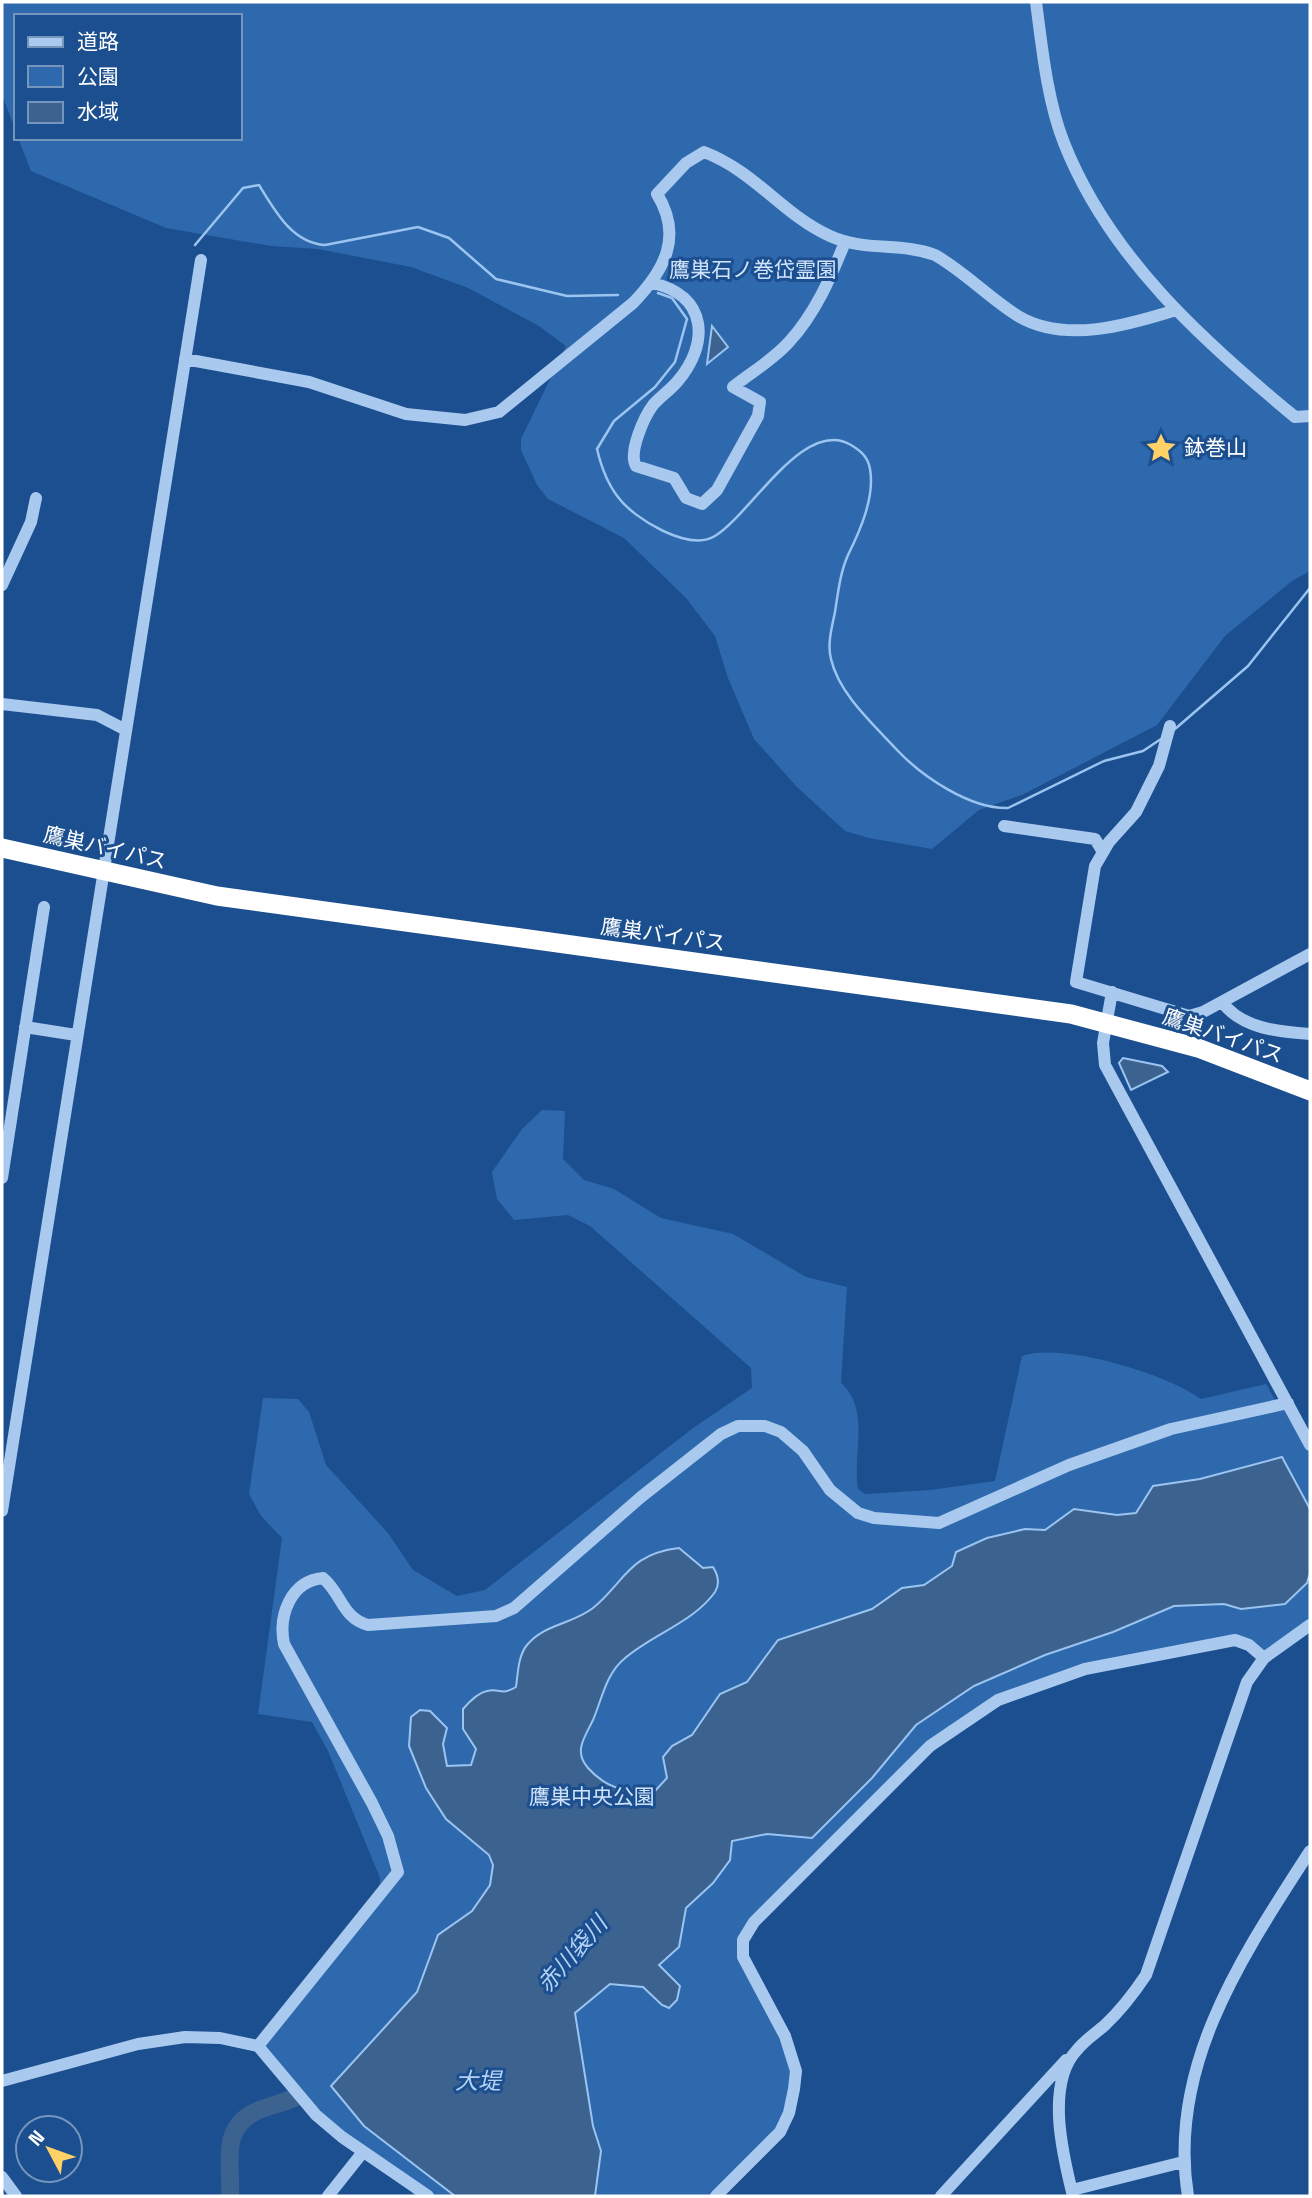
<svg xmlns="http://www.w3.org/2000/svg" width="1312" height="2198" font-family="'Space Grotesk','Noto Sans JP',sans-serif">
  <style>
    .green { fill: #2e69ad }
    .water { fill: #3c6290; stroke: #9cc4f0; stroke-width: 2 }
    .lines { fill: none; stroke-linecap: round; stroke-linejoin: round }
    .stream { stroke: #9cc4f0; stroke-width: 2.5 }
    .river { stroke: #3c6290; stroke-width: 18 }
    .minor { stroke: #a9c9ee; stroke-width: 12 }
    .highway { stroke: #fff; stroke-width: 19 }
    .labels { text-anchor: middle; stroke-width: 6; stroke-linejoin: round; paint-order: stroke }
    .park-label { font-size: 21px; fill: #cfe3fa; stroke: #1b4f8f }
    .poi-label { font-size: 21px; fill: #fff; stroke: #1b4f8f; text-anchor: start }
    .street-label { font-size: 21px; fill: #fff; stroke: #1b4f8f }
    .water-label { font-size: 23px; font-style: italic; fill: #b5d3f5; stroke: #1b4f8f }
  </style>
  <rect width="100%" height="100%" fill="#1b4f8f"/>
  <path class="green" d="M2,2h1308v569l-18,10 -67,55 -68,89 -133,69 -45,16 -47,39 -63,-11 -24,-7 -48,-44 -43,-48 -26,-61 -13,-42 -29,-38 -62,-60 -76,-39 -11,-14 -16,-35v-11l45,-93 -27,-20 -71,-38 -57,-21 -93,-18 -47,-3 -105,-18 -135,-57 -13,-33h222v-122h-224v115l-14,-36z
    M542,1110l23,1 -2,48 21,21 30,9 47,29 72,16 73,43 41,10 -6,96c30,27 11,69 17,106l7,5 65,-4 65,-9 27,-125c40,-14 145,18 179,43l65,-15 12,21 10,-2 22,42v180l-46,33 -29,-18 -197,44 -85,44 -210,212 53,131 -7,42 -73,83h-305l5,-7 -74,-52 -84,-91 121,-150 1,-18 -52,-127 -16,-29 -54,-8 24,-176 -21,-22 -12,-22 14,-96 35,1 11,13 17,53 62,68 25,37 44,26 28,-6 208,-162 59,-40 -1,-20 -161,-142 -22,-11 -54,5 -17,-21 -5,-27 30,-43z"/>
  <path class="water" d="M712,326l16,21 -21,17z
    M1123,1058l39,8 6,6 -37,18 -12,-27z
    M1282,1457l28,52v64l-3,10 -22,21 -44,5 -17,-5 -50,2 -61,26 -68,23 -71,31 -58,39 -44,53 -60,60 -45,-4 -35,7 -2,19 -17,23 -27,25 -7,39 -20,18 21,21 -3,14 -8,8 -7,-3 -19,-18 -33,-3 -35,29 18,113 8,25 -6,45h-140l-91,-70 -33,-40 86,-94 21,-57 34,-24 18,-26 3,-20 -4,-10 -43,-36 -20,-31 -17,-42 2,-29 9,-7 10,1 17,17 -4,16 4,22 24,-1 5,-16 -13,-20v-20c6,-7 14,-16 24,-18 14,-3 14,5 29,-4 2,-14 2,-31 11,-42 17,-21 46,-21 66,-37 32,-26 35,-54 86,-60l24,20 10,-1c5,8 7,17 2,25 -21,30 -64,43 -91,67 -18,15 -22,40 -31,61 -8,17 -20,31 -5,48 19,21 39,25 67,23l12,-13 -4,-21 9,-11 20,-11 28,-41 27,-12 31,-42 94,-31 30,-21 22,-3 28,-19 4,-14 31,-14 38,-9 20,1 29,-21 43,6 19,-2 17,-27 47,-7z"/>
  <g class="lines">
    <path class="stream" d="M195,245l48,-57 16,-3c16,26 33,58 66,60l93,-18 31,11 47,41 71,17 51,-1
      M658,293l14,5 15,21 -12,43 -20,25 -41,34 -17,28c4,17 10,34 21,48 16,22 71,55 97,39 36,-22 89,-119 136,-91 10,6 17,12 19,24 5,28 -10,62 -22,86 -8,18 -10,38 -13,57 -3,15 -8,32 -4,47 8,35 42,65 67,92 25,26 72,58 110,57l96,-47 39,-10 18,-12
      M1175,729l73,-63 62,-78"/>
    <path class="river" d="M230,2196c2,-31 -10,-65 23,-83 13,-7 28,-9 41,-15"/>
    <path class="minor" d="M1036,2c6,45 11,98 28,141 45,114 139,198 231,274l15,-1
      M652,283c56,12 58,61 25,99 -8,9 -17,15 -24,23 -9,12 -25,48 -17,61l38,12 12,20 16,6 15,-14 41,-74 2,-14 -27,-15c19,-15 41,-28 56,-45 26,-28 42,-65 56,-100
      M185,359l124,23 97,32 59,6 34,-8 134,-109c32,-33 50,-67 24,-109l29,-31 18,-11c52,20 79,63 126,84 35,16 70,6 105,19 30,17 54,43 83,61 47,28 110,9 158,-6
      M2,585l29,-63 5,-24
      M2,704l95,11 27,14
      M1170,726l-11,40 -23,46 -27,30 -14,24 -19,116 113,34 14,-4 107,-58
      M1004,826l91,13 8,13
      M1112,992l-9,51 2,22 205,380
      M1222,1002c20,27 58,30 88,32
      M25,1027l51,8
      M2,1178l42,-271
      M2,1511l199,-1251
      M258,2046l140,-174 -10,-36 -16,-33 -88,-159c-6,-29 7,-63 39,-66 19,16 19,40 45,47l128,-9 18,-8 127,-111 80,-63 17,-8h27l16,6 22,19 27,39 28,23 16,5 65,5 130,-58 102,-36 117,-26
      M2,2081l136,-37 47,-7 35,1 38,8 58,69 26,22 86,59
      M2,2177l14,19
      M1072,2190l111,-28
      M328,2196l35,-44
      M716,2196l64,-64 9,-19 5,-24 2,-18 -11,-35 -42,-79v-17l11,-18 176,-176 68,-46 87,-31 150,-29 14,5 15,13
      M941,2196l125,-136
      M1073,2196c-10,-40 -28,-112 4,-146 8,-10 19,-17 28,-25 17,-16 29,-32 41,-50l101,-293 17,-24 46,-33
      M1188,2196c-21,-130 55,-241 122,-345"/>
    <path class="highway" d="M2,848l215,48 854,118 127,34 112,43"/>
  </g>
  <defs>
    <g id="sight-bare" transform="scale(2.415)"><path d="M0-6L1.8-2.2L6-1.7L2.9 1.2L3.7 5.4L0 3.3L-3.7 5.4L-2.9 1.2L-6-1.7L-1.8-2.2Z" fill="#ffd166" stroke="#1b4f8f" stroke-width="2.5" paint-order="stroke"/></g>
  </defs>
  <g fill-rule="evenodd">
    <use href="#sight-bare" x="1161" y="448"/>
  </g>
  <g class="labels">
    <g class="park-label">
      <text x="753" y="277">鷹巣石ノ巻岱霊園</text>
      <text x="592" y="1804">鷹巣中央公園</text>
    </g>
    <g class="poi-label">
      <text x="1184" y="455">鉢巻山</text>
    </g>
    <g class="street-label">
      <text transform="translate(105 848) rotate(13)" y="7">鷹巣バイパス</text>
      <text transform="translate(663 935) rotate(8)" y="7">鷹巣バイパス</text>
      <text transform="translate(1223 1036) rotate(19)" y="7">鷹巣バイパス</text>
    </g>
    <g class="water-label">
      <text transform="translate(572 1954) rotate(-49)" y="8">赤川袋川</text>
      <text x="478" y="2089">大堤</text>
    </g>
  </g>
  <rect width="1312" height="2198" fill="none" stroke="#ffffff" stroke-width="7"/>
  <rect x="14" y="14" width="228" height="126" fill="#1b4f8f" stroke="#7695bc" stroke-width="2"/>
  <rect x="28" y="37" width="35" height="10" fill="#a9c9ee" stroke="#7695bc" stroke-width="2"/>
  <text x="77" y="49" font-size="21" fill="#ffffff">道路</text>
  <rect x="28" y="66" width="35" height="21" fill="#2e69ad" stroke="#7695bc" stroke-width="2"/>
  <text x="77" y="84" font-size="21" fill="#ffffff">公園</text>
  <rect x="28" y="102" width="35" height="21" fill="#3c6290" stroke="#7695bc" stroke-width="2"/>
  <text x="77" y="119" font-size="21" fill="#ffffff">水域</text>
  <g transform="translate(49 2149) rotate(311)"><circle r="33" fill="#1b4f8f" stroke="#7695bc" stroke-width="2"/>
  <path d="M0-5L12 26L0 18L-12 26Z" fill="#ffd166"/>
  <text y="-10" font-size="19" font-weight="bold" text-anchor="middle" fill="#ffffff">N</text>
  </g>
</svg>
